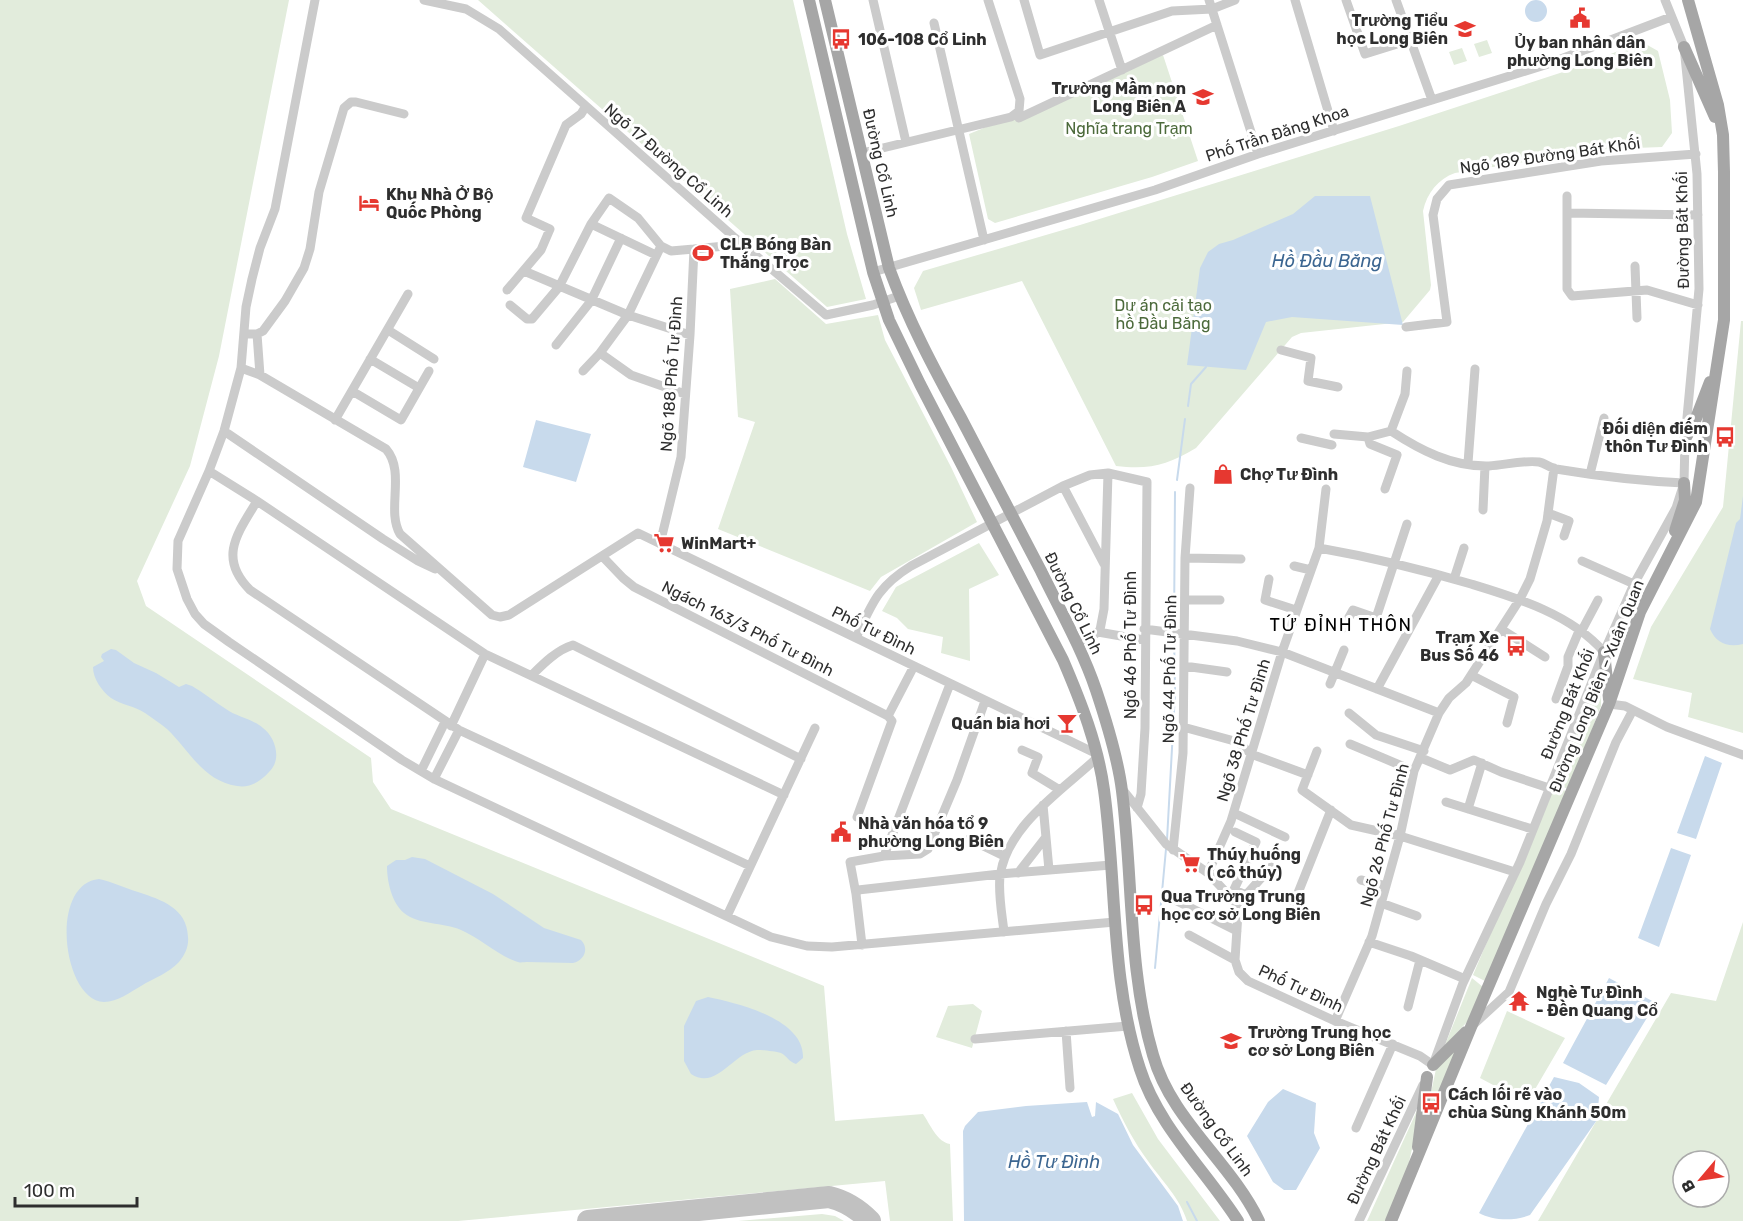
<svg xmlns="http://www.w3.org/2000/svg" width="1743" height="1221" font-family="Rubik,sans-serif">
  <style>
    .green { fill: #e2ecdc; fill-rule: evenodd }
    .water { fill: #c8daec }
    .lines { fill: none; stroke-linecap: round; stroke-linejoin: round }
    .stream { stroke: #c8daec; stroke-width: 2 }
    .taxiway { stroke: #c1c1c1; stroke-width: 22 }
    .minor { stroke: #cbcbcb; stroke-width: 9 }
    .major { stroke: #a6a6a6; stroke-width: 12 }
    .labels { text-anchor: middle; stroke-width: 6; stroke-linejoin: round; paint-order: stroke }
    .poi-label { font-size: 16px; font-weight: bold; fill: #2e2e2e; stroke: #fff; text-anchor: start }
    .park-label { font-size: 16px; fill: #4c6a3b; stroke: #fff }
    .street-label { font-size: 16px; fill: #2e2e2e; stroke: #fff }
    .water-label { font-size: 18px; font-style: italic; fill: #3c6691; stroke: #fff }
    .neighbourhood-label { font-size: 18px; letter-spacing: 1.5px; fill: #000; stroke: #fff }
  </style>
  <rect width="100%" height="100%" fill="#fff"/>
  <path class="green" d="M0,0h289l-70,356 -29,110 -53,115 9,25 225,152 2,24 18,27 433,177 11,135 88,-7c7,10 14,28 27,30l3,77h-63l-5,-40 -427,40h-458z
    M478,0h315l54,234 19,65 -39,8z
    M1487,40l5,13 -13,4 -5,-13z
    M1642,42l16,9 12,49 2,33 -10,14 -54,2 -153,24c-17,6 -28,20 -32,38l8,74 -1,5 -27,32 -102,11 -9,4 -96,111c-29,17 -46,22 -80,18l-94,-185 -101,29 -7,-22 9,-17 157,-46 319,-99 167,-55z
    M1462,48l5,13 -13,4 -5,-13z
    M1163,55l35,106 -46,16 -157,46 -7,-4 -19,-85z
    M775,279l51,45 52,-9 7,25 66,127 26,55 -96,55 -11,14 -152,-62 37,-107 -17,-5 -8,-128z
    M1741,321h2v412l-55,-16 4,-24 -59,-14 18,-52 72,-120z
    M979,543l20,32 -30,14 1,72 -29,-8 2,-16 -35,-8 -11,-11 -15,-7 14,-24z
    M1601,662v44l-32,83 -15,-5z
    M1553,786l15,6 -83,189 -12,-6z
    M1743,922v299h-205l133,-228 45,8zM1683,1161h36v36h-36z
    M1472,978l11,9 -15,34 -23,24z
    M973,1004l9,7 -10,37 -36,-11 12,-31z
    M1507,1011l58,27 -38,65 -47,-25z
    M1462,1038l-41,102 15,-71z
    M1132,1093l26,46 62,82h-33c-7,-23 -25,-40 -39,-60 -14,-19 -25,-40 -35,-62z
    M1419,1106l1,8 -13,57 -21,50h-19z
    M822,1214l13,2 9,5h-106z"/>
  <path class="water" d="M1525 11a11 11 0 1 1 22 0a11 11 0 1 1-22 0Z
    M1315,196h55l33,129 -111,-8 -26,5 -20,48 -59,-5 13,-97 8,-16 11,-8 14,-4 60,-26z
    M536,420l55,14 -15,48 -53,-15z
    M1743,496v148c-15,4 -27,-1 -33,-15l26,-106 4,-4z
    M111,649l5,1 18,13 22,10 23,14 7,-3 6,2c12,7 23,16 34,23 11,8 27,10 37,19 13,10 19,32 6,44 -9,10 -19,16 -32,14 -34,-5 -48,-36 -70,-57 -7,-6 -15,-11 -22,-16 -10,-7 -24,-8 -34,-15 -9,-7 -18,-19 -18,-31l11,-6 -3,-4 1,-3z
    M1705,756l17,7 -26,76 -19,-6z
    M1671,848l20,7 -32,92 -21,-9z
    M412,857l13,2 68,35 51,34 37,12c8,8 4,20 -8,23 -15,0 -31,-1 -46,-1 -1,0 -8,1 -9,0 -16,-4 -40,-25 -57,-32 -18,-8 -43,-5 -57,-17 -12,-10 -17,-31 -17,-47l9,-6h9z
    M99,879c14,3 26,9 39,13 24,8 49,16 50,45 1,9 -3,18 -9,25 -10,11 -25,16 -38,24 -11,6 -23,16 -37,16 -41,-1 -56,-118 -5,-123z
    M1609,978l47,25 -50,82 -43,-22z
    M708,997c29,6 97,22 95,61l-7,6c-7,-2 -9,-8 -15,-11 -6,-2 -17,-3 -24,-3 -24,2 -40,41 -66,24l-7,-13v-35l12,-25z
    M1554,1077l25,6 20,14 -2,23 -67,95c-15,6 -37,6 -51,-2z
    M1283,1089l33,14 -2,30 6,15 -24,42h-12l-11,-8 -26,-46 21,-34z
    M1087,1102l5,15 3,-1 1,-14 22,12 15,31 45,61 5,15h-219l-1,-90 2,-5 13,-14 48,-6z"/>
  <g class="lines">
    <path class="stream" d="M1188,406l3,-22 15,-17
      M1177,480l8,-61
      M1174,630l1,-138
      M1167,840l8,-147 -1,-57
      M1155,968l11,-119
      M1187,1202l10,19"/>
    <path class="taxiway" d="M588,1221l241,-24c17,4 29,12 41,24"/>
    <path class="minor" d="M315,0l-40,209 -15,39 -8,31 -6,28 -5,61 -17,63 -15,40 -31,70 -1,28 10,30 8,15 9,10 25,18 173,118 32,19 337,158 36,9 25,1 283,-25
      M424,0l42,9 33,20 236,209 91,77 47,-10 26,-9
      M873,0l33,142
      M1024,0l16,55 132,-44 40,-2 23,-9
      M1099,0l23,70
      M1209,0l49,154
      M1295,0l39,131
      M1346,0l19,54 45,-14
      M1396,0l36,100
      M934,23l50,217
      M1019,118l198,-93
      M862,153l149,-36 8,-6 1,-12 -32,-99
      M1567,196v93l5,7 75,-6 51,15
      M1567,213l131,2
      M591,224l65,31
      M661,246l-33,69 -28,38 31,22 54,19
      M1635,266l2,52
      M524,271l104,44 62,20
      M873,272l282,-82 103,-36 287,-89 126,-48
      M507,290l34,-40 9,-21 -24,-11 40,-93 15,-11 5,-8
      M510,305l17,14h5l27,-32 32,-63 18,-26 29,20 23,28 10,5 23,-2
      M1406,327l41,-5 -14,-107 4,-16 12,-14 152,-24 95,-7
      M388,330l46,29
      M244,334h13l6,-3 22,-30 19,-33 6,-19 9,-57 25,-84 7,-6h5l48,12
      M257,334l3,41
      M556,345l35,-44 30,-63
      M1281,350l30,8 -3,23 30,6
      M370,359l49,29
      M241,368l19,7 126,74c20,23 0,61 14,85l92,81 8,2 9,-2 129,-82 459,221
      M583,371l17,-18
      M352,391l49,29 28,-49
      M335,420l73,-126
      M224,431l159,108 35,22 17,8
      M1391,431l14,-37 2,-23
      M1334,434l34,3 23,-6c29,19 61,36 98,35 16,-1 34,-6 50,-4 6,1 11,6 17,7 42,7 85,12 128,14
      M1368,437l2,7 27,11 -12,34
      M1301,438l31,7
      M1468,463l7,-94
      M209,471l48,30 228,153 299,141
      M1590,474l14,-56
      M1063,486l41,78
      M257,501c-20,33 -39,57 -7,89l209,140 291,136
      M1483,510l2,-44
      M1548,513l21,8 -5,15
      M660,544l21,-87 9,-122 4,-86 31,-3 10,-8
      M1319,548c51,9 101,21 152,36 46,14 100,30 133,68
      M602,556l21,22 11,9 254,129
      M1185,558l56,1
      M1582,561l52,23
      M1294,566l17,4
      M1269,579l-4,21 31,10
      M1454,579l10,-31
      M1185,600h35
      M1336,627l7,1 10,-18 23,8 31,-94
      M1144,629l93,12 45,11 157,61
      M1501,629l44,28
      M1098,632l46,8
      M1581,632l17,-32
      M856,638c16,-34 21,-51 55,-72l152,-80 27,-11 18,-2 39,9 -2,246 -4,66 -4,14
      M1076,643l18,-8 6,-5 4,-21 4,-136
      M1184,666l43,6
      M532,675c12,-12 25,-25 41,-30l228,114
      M1471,675l43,22 -7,26
      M1330,684l14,-34
      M1377,689l62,-114
      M1556,699l12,-33v-9l11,-26
      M1609,704l16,2 42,21 76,28
      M1349,713l27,22 48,16
      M888,716l26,-50
      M451,726l34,-72
      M1183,727l55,15 13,12 57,21
      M1350,744l64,27
      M1022,750l16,7 -6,16 28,17
      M1317,751l-15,39 49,35 49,11 115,36
      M1421,758l29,12 24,-10 27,12 48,16
      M421,771l24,-49
      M434,779l25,-49
      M1123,790l43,54 42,29 29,31 1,9 -3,47 4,12 9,9 87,40 85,35 13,9
      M1446,802l86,27
      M1043,805l6,65
      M1468,809l14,-46
      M1234,813l51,24
      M857,817l35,-96 -4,-5
      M969,839l35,17
      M1173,850l10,-97 2,-195 5,-70
      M884,856l66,-172
      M1018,873l28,-36
      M1208,873l23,-52 51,-169 37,-104 7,-59
      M1361,880l25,6
      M1234,890l12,5 25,-28
      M856,894l-6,-32 34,-6 36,-2 8,-5 29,-69 28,-79
      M1231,896l25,-54 -21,-10
      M1173,899l64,32
      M1294,903l37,-93
      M1381,903l36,13
      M727,916l88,-188
      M1004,932c-2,-18 -6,-38 -4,-56 7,-51 63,-86 98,-119
      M1189,935l46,25
      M1369,942l42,14 54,23
      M862,945l-6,-51 2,-4 142,-16 111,-9
      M1408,1007l12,-47
      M1335,1021l37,-85 28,-100 14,-65 25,-58 10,-15 17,-15 54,-84 10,-20 17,-58 7,-53
      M1473,1025l36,-33 37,-88 25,-50 45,-112 17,-32
      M1066,1031l4,57
      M975,1039l153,-13
      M1434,1062l29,-79 57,-121 84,-210 30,-68 42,-76 8,-25 1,-44 14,-150 -2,-115 -13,-127 -19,-47
      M1356,1128l37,-84
      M1359,1221l64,-136"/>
    <path class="major" d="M809,0l64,272 16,48 31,64 143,276c18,42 35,85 41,130 13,93 6,188 36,279 18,57 66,102 98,152
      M825,0l64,268c19,52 45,101 72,150 27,51 53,102 80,153 19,39 41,78 55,119 10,30 22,68 26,101 11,87 6,179 31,264 18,65 77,106 106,166
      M1684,47l31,70
      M1685,439l10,-18 15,-39
      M1675,531l10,-31 -1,-17
      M1604,652l5,47
      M1433,1065l33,-33
      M1418,1147l9,-70
      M1391,1221l80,-194 138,-323 31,-92 56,-110 28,-182v-148l-1,-37 -5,-30 -30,-105"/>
  </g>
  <defs>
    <g id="civic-bare" transform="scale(1.62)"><path d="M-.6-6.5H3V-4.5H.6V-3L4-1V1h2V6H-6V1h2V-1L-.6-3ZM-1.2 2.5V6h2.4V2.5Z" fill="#e63830" stroke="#fff" stroke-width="2.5" paint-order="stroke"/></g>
    <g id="school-bare" transform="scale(1.62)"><path d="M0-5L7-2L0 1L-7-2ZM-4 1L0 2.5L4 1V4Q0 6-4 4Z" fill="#e63830" stroke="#fff" stroke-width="2.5" paint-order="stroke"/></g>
    <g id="bus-bare" transform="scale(1.62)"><path d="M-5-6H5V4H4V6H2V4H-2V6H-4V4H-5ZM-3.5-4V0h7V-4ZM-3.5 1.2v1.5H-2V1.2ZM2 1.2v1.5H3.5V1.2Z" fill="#e63830" stroke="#fff" stroke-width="2.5" paint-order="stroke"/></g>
    <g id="hotel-bare" transform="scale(1.62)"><path d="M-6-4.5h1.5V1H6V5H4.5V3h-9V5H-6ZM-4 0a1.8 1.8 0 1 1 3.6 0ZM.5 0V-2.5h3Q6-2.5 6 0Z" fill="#e63830" stroke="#fff" stroke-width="2.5" paint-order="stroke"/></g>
    <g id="stadium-bare" transform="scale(1.62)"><path d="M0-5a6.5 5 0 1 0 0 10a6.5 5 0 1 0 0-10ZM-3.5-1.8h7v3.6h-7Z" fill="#e63830" stroke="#fff" stroke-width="2.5" paint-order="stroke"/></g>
    <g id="shop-bare" transform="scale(1.62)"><path d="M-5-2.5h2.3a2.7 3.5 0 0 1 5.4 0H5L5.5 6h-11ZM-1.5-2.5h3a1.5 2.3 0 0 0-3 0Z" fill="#e63830" stroke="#fff" stroke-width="2.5" paint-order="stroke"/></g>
    <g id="supermarket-bare" transform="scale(1.62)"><path d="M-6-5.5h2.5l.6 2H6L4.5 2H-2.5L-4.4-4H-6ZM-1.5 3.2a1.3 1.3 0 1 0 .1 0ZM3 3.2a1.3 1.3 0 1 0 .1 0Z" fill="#e63830" stroke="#fff" stroke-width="2.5" paint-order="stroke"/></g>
    <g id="bar-bare" transform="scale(1.62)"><path d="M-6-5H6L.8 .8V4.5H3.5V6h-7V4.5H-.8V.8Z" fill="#e63830" stroke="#fff" stroke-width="2.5" paint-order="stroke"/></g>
    <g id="temple-bare" transform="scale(1.62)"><path d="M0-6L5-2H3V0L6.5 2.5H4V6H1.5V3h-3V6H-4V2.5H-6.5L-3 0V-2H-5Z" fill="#e63830" stroke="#fff" stroke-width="2.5" paint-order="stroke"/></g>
  </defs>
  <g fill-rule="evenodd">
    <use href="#civic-bare" x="1580" y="18"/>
    <use href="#school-bare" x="1465" y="29"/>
    <use href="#bus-bare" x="841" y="39"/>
    <use href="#school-bare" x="1203" y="97"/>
    <use href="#hotel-bare" x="369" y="203"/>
    <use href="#stadium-bare" x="703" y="253"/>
    <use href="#bus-bare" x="1725" y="437"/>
    <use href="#shop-bare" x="1223" y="474"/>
    <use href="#supermarket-bare" x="664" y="543"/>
    <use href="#bus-bare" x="1516" y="646"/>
    <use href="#bar-bare" x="1067" y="723"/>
    <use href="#civic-bare" x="841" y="832"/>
    <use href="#supermarket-bare" x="1190" y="863"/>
    <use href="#bus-bare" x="1144" y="905"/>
    <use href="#temple-bare" x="1519" y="1001"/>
    <use href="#school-bare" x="1231" y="1041"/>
    <use href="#bus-bare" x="1431" y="1103"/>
  </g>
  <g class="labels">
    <g class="poi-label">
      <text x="1448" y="26" text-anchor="end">Trường Tiểu<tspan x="1448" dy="18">học Long Biên</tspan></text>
      <text x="858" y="45">106-108 Cổ Linh</text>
      <text x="1580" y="48" text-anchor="middle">Ủy ban nhân dân<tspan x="1580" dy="18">phường Long Biên</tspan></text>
      <text x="1186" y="94" text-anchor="end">Trường Mầm non<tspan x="1186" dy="18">Long Biên A</tspan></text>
      <text x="386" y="200">Khu Nhà Ở Bộ<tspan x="386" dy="18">Quốc Phòng</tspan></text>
      <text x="720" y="250">CLB Bóng Bàn<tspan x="720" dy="18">Thắng Trọc</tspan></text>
      <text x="1708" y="434" text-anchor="end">Đối diện điếm<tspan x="1708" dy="18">thôn Tư Đình</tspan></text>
      <text x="1240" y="480">Chợ Tư Đình</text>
      <text x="681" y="549">WinMart+</text>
      <text x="1499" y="643" text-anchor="end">Trạm Xe<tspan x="1499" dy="18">Bus Số 46</tspan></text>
      <text x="1050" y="729" text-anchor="end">Quán bia hơi</text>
      <text x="858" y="829">Nhà văn hóa tổ 9<tspan x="858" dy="18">phường Long Biên</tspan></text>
      <text x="1207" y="860">Thúy huống<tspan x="1207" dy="18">( cô thúy)</tspan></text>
      <text x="1161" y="902">Qua Trường Trung<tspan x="1161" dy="18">học cơ sở Long Biên</tspan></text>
      <text x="1536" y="998">Nghè Tư Đình<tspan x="1536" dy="18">- Đền Quang Cổ</tspan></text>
      <text x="1248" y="1038">Trường Trung học<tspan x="1248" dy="18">cơ sở Long Biên</tspan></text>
      <text x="1448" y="1100">Cách lối rẽ vào<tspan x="1448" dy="18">chùa Sùng Khánh 50m</tspan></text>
    </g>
    <g class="park-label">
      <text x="1129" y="134">Nghĩa trang Trạm</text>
      <text x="1163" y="311">Dự án cải tạo<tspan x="1163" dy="18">hồ Đầu Băng</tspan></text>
    </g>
    <g class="street-label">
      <text transform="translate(1277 133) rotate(-18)" y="6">Phố Trần Đăng Khoa</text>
      <text transform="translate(1550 155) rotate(-8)" y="6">Ngõ 189 Đường Bát Khối</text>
      <text transform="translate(669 160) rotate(41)" y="6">Ngõ 17 Đường Cổ Linh</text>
      <text transform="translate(881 163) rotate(77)" y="6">Đường Cổ Linh</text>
      <text transform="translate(1682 230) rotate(-91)" y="6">Đường Bát Khối</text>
      <text transform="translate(671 374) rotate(-86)" y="6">Ngõ 188 Phố Tư Đình</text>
      <text transform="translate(1074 603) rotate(64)" y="6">Đường Cổ Linh</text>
      <text transform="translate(748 628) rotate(27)" y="6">Ngách 163/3 Phố Tư Đình</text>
      <text transform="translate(874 630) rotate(26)" y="6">Phố Tư Đình</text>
      <text transform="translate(1130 645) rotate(-90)" y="6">Ngõ 46 Phố Tư Đình</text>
      <text transform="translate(1169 669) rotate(-89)" y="6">Ngõ 44 Phố Tư Đình</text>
      <text transform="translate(1596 686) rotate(-68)" y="6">Đường Long Biên – Xuân Quan</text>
      <text transform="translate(1567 704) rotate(-68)" y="6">Đường Bát Khối</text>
      <text transform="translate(1243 730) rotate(-73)" y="6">Ngõ 38 Phố Tư Đình</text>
      <text transform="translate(1384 835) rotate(-75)" y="6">Ngõ 26 Phố Tư Đình</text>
      <text transform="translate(1301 988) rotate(25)" y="6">Phố Tư Đình</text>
      <text transform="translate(1217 1129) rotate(54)" y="6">Đường Cổ Linh</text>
      <text transform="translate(1376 1150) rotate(-65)" y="6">Đường Bát Khối</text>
    </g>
    <g class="water-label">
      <text x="1327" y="267">Hồ Đầu Băng</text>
      <text x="1054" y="1168">Hồ Tư Đình</text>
    </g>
    <g class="neighbourhood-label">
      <text x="1341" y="631">TỨ ĐỈNH THÔN</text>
    </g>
  </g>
  <g transform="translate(1701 1179) rotate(241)"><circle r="28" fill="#ffffff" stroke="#ababab" stroke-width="1.5"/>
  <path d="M0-4.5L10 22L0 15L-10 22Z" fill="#e63830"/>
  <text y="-9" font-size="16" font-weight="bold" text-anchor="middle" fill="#2e2e2e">B</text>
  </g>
  <path d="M15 1197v9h122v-9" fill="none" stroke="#2e2e2e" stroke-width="3"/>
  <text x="24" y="1197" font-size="18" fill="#2e2e2e" stroke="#ffffff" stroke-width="4.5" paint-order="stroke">100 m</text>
</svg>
